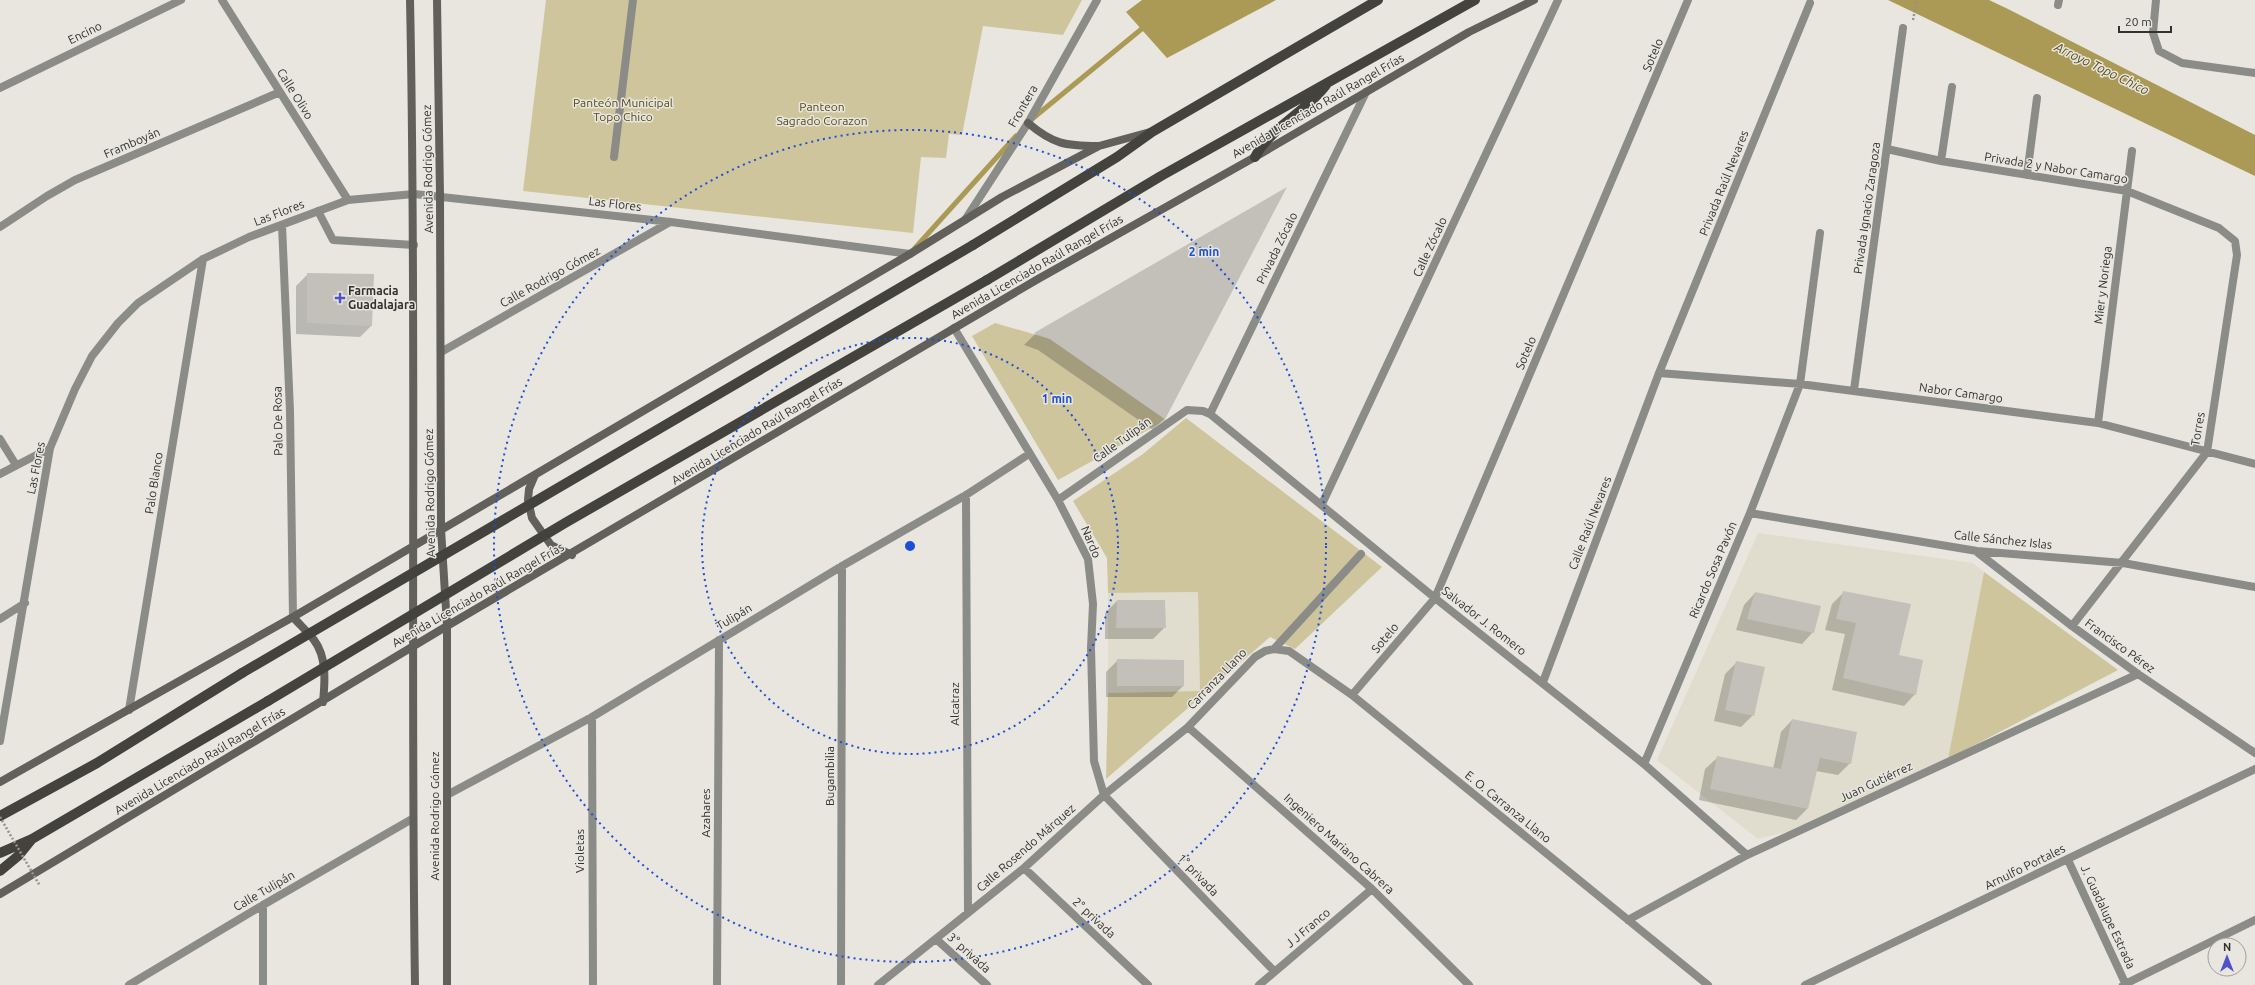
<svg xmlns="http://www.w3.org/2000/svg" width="2255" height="985" font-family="Ubuntu,sans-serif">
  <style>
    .built { fill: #e0ddce }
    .green { fill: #cec59d }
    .water { fill: #aa9a56 }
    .shadow { fill: #0003 }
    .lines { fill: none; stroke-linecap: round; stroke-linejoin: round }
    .stream { stroke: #aa9a56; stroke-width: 5 }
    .building { fill: #c2c0b9 }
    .path { stroke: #94938e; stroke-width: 2.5; stroke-dasharray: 2 2; stroke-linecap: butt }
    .lane { stroke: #8b8b88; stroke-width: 8 }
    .street { stroke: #8b8b88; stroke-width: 8 }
    .secondary { stroke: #61605b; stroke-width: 8 }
    .primary { stroke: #43423d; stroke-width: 10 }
    .path-bridge { stroke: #94938e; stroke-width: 2.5; stroke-dasharray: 2 2; stroke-linecap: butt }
    .primary-bridge { stroke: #43423d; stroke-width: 10 }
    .ring { fill: none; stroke: #1d4ed8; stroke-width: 2; stroke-dasharray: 2 4 }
    .poi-dot { fill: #4f52c9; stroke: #e8e6df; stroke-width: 1.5 }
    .labels { text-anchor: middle; stroke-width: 3; stroke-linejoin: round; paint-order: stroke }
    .street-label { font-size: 12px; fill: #32312e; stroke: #e8e6df }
    .park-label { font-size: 12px; fill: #554a15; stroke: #e8e6df }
    .poi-label { font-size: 12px; font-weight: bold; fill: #32312e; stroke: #e8e6df; text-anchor: start }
    .water-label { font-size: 13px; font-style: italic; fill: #5a4e1a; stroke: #e8e6df }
    .centre { fill: #1d4ed8; stroke: #e8e6df; stroke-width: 2 }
    .ring-label { font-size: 12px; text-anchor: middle; font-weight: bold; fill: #1d4ed8; stroke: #e8e6df; stroke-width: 3; stroke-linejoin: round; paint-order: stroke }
  </style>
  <rect width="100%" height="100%" fill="#e8e6df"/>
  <path class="built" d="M1758,533l215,30 11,9 -36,187 -162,73 -28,7 -101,-79z
    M1198,592l2,99 -92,2v-100z"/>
  <path class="green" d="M546,0h536l-19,35 -80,-9 -21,109 -13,-1 -3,24 -25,-1 -8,76 -390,-42z
    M995,323l55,16 116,81 -108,60 -86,-144z
    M1186,418l196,149 -87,82 -25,-12 -164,142 2,-86 92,-2 -2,-99 -90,1 -1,-35 -34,-57 70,-47z
    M1984,572l134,98 -170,89z"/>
  <path class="water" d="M1142,0h134l-109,58 -41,-46z
    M1888,0h101l19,9 247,126v41z"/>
  <path class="shadow" d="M1272,197h9l-115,220 -13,13 -115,-80 -14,-5 11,-11z
    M308,274l63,52 -11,11 -64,-3v-48z
    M1844,592l54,64 17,38 -11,12 -72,-16 13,-56 -20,-4 7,-26z
    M1755,593l58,39 -11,12 -66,-14 8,-25z
    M1117,601l48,26 -12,12h-48v-26z
    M1118,660l65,26 -11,11h-66v-25z
    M1736,663l17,52 -12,12 -27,-6 11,-47z
    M1792,720l58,43 -12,12 -22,-4 -9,38 -11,11 -97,-20 6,-31 12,-11 56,11 8,-37z"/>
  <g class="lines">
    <path class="stream" d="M1032,119l112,-92
      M915,248l101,-112"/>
  </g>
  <path class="building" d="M1287,187l-122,232 -115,-80 -16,-6z
    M307,273l67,1 -2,52 -65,-3z
    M1843,591l68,13 -12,51 24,5 -7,35 -73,-17 13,-55 -20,-4z
    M1755,592l66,14 -7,27 -67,-14z
    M1117,600h48l1,28h-50z
    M1117,659l67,1v26h-67z
    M1736,661l29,6 -11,49 -29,-6z
    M1792,719l65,13 -6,32 -31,-6 -12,51 -98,-20 7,-33 64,13z"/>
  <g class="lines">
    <path class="path" d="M1913,20l4,-20"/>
    <path class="lane" d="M614,157l19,-157
      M318,211l15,29 81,5"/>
    <path class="street" d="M222,0l126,200
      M2156,0l-3,33 6,18 23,12 73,10
      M2058,5l1,-5
      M0,88l181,-88
      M1887,149l54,12 186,30 92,37 16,13 2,14 -30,197 -135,174
      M1941,161l11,-74
      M2027,175l10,-77
      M965,220l63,-97 69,-123
      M282,225l8,186 3,206
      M0,227l47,-31 28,-16 205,-88
      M954,328l104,172 30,59 5,45 -2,44 3,113 10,34 170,176
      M441,352l229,-130
      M1659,373l141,11 298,39 157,41
      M1854,390l49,-362
      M1210,414l156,-322
      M2098,423l34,-272
      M0,439l16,26
      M0,474l50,-26
      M966,495l2,418
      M1058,500l129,-90 16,1 7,3 225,184 209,166 103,91
      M1322,504l236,-504
      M1750,513l227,38 146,12 132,24
      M1977,552l95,74 66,48 117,79
      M0,619l25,-16
      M1274,649l87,-95
      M1543,682l116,-309 151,-370
      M1352,695l83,-97 253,-598
      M129,710l74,-451
      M592,717l1,268
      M1188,727l184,162 97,96
      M0,741l50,-293 25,-59 17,-33 26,-33 20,-20 65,-44 46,-22 99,-37 66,-6 257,28 239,32
      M1644,764l106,-251 50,-129 20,-151
      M447,795l145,-78 250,-151 124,-71 63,-41
      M2068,860l58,125
      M1024,868l124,117
      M1628,920l119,-65 391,-181
      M936,939l51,46
      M129,985l134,-80 149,-86
      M263,985v-80
      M717,985l2,-345
      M841,985l1,-419
      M878,985l146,-117 80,-73 84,-68 67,-70 10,-6 9,-2 15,2 63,44 356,290
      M1259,985l113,-96
      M1805,985l450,-216
      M2123,985l132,-65"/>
    <path class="secondary" d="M410,0c7,328 0,657 5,985
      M437,0l3,195 1,334 6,97v359
      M1028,123c25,21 37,23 70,23
      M535,475l-6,14 -1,11 4,18 19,27 21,10
      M293,617c7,8 15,15 21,23 13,17 11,42 9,62
      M0,782l293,-165 617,-363 92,-57 97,-51 51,-14
      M0,894l447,-268 591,-347 217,-122 214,-125 65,-32"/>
    <path class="primary" d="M1255,157c16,-30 51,-45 71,-72
      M973,245l144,-88 35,-25 226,-132
      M987,280l174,-104 314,-176
      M0,816l97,-53 145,-90
      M0,853l32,-14 236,-138
      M0,871l18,-15 13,-16"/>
    <path class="path-bridge" d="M0,817l40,69"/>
    <path class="primary-bridge" d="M242,673l731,-428
      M268,701l297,-178 422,-243"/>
  </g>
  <g class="ring">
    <circle cx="910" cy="546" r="208"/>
    <circle cx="910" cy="546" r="416"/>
  </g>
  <path class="poi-dot" d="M338 292h4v4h4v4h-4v4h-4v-4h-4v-4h4z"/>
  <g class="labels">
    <g class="street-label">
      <text transform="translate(85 33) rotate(-26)" y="4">Encino</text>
      <text transform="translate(1653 55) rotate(-67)" y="4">Sotelo</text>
      <text transform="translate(295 94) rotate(58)" y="4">Calle Olivo</text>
      <text transform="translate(1023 106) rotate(-60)" y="4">Frontera</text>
      <text transform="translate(1318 106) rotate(-30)" y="4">Avenida Licenciado Raúl Rangel Frías</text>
      <text transform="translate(132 143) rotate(-23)" y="4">Framboyán</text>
      <text transform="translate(2056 168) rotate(9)" y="4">Privada 2 y Nabor Camargo</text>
      <text transform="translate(428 169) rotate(-91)" y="4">Avenida Rodrigo Gómez</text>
      <text transform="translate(1724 183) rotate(-68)" y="4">Privada Raúl Nevares</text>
      <text transform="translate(615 204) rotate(7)" y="4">Las Flores</text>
      <text transform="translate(1867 208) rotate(-82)" y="4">Privada Ignacio Zaragoza</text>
      <text transform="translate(279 213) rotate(-21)" y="4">Las Flores</text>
      <text transform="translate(1430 247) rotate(-65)" y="4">Calle Zócalo</text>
      <text transform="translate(1277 248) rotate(-64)" y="4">Privada Zócalo</text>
      <text transform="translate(1037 267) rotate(-30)" y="4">Avenida Licenciado Raúl Rangel Frías</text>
      <text transform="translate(550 277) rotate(-29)" y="4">Calle Rodrigo Gómez</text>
      <text transform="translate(2103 285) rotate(-83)" y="4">Mier y Noriega</text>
      <text transform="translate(1526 353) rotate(-67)" y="4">Sotelo</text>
      <text transform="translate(1961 393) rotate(8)" y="4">Nabor Camargo</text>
      <text transform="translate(278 421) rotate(-91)" y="4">Palo De Rosa</text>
      <text transform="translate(2198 429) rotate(-80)" y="4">Torres</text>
      <text transform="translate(757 431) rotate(-31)" y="4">Avenida Licenciado Raúl Rangel Frías</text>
      <text transform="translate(1122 440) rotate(-36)" y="4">Calle Tulipán</text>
      <text transform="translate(36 468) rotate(-79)" y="4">Las Flores</text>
      <text transform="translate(154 483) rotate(-81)" y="4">Palo Blanco</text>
      <text transform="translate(430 493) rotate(-91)" y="4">Avenida Rodrigo Gómez</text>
      <text transform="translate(1590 523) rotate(-69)" y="4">Calle Raúl Nevares</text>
      <text transform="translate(2003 540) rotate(6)" y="4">Calle Sánchez Islas</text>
      <text transform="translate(1091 542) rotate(67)" y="4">Nardo</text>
      <text transform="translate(1713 570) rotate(-67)" y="4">Ricardo Sosa Pavón</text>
      <text transform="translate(478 595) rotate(-30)" y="4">Avenida Licenciado Raúl Rangel Frías</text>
      <text transform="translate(734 617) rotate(-31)" y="4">Tulipán</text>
      <text transform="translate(1484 621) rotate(38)" y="4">Salvador J. Romero</text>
      <text transform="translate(1385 638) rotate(-50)" y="4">Sotelo</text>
      <text transform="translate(2120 646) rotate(36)" y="4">Francisco Pérez</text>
      <text transform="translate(1217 679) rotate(-46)" y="4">Carranza Llano</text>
      <text transform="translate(955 704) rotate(-90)" y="4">Alcatraz</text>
      <text transform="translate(200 761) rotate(-31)" y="4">Avenida Licenciado Raúl Rangel Frías</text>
      <text transform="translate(830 776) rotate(-90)" y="4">Bugambilia</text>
      <text transform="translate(1876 782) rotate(-25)" y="4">Juan Gutiérrez</text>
      <text transform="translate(1508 807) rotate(39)" y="4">E. O. Carranza Llano</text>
      <text transform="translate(706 813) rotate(-90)" y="4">Azahares</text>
      <text transform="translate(435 816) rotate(-90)" y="4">Avenida Rodrigo Gómez</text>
      <text transform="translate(1339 844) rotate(42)" y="4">Ingeniero Mariano Cabrera</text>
      <text transform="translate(1026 848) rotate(-41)" y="4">Calle Rosendo Márquez</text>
      <text transform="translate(580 851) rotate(-90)" y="4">Violetas</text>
      <text transform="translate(2025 867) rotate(-26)" y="4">Arnulfo Portales</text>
      <text transform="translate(1198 875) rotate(46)" y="4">1° privada</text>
      <text transform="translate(264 891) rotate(-30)" y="4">Calle Tulipán</text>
      <text transform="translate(2108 917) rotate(65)" y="4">J. Guadalupe Estrada</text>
      <text transform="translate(1094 918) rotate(43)" y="4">2° privada</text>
      <text transform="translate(1308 928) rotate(-40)" y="4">J J Franco</text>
      <text transform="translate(969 953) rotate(42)" y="4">3° privada</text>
    </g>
    <g class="park-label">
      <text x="623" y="107">Panteón Municipal<tspan x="623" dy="14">Topo Chico</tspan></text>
      <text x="822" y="111">Panteon<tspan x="822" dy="14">Sagrado Corazon</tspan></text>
    </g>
    <g class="poi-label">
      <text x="348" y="295">Farmacia<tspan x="348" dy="14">Guadalajara</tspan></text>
    </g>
    <g class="water-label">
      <text transform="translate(2102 68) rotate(26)" y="5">Arroyo Topo Chico</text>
    </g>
  </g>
  <circle cx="910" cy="546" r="6" class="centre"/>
  <g class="ring-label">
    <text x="1204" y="256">2 min</text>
    <text x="1057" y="403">1 min</text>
  </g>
  <g transform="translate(2227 957)"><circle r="19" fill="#e8e6df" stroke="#9f9e98"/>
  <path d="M0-3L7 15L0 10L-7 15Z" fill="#4f52c9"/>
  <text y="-6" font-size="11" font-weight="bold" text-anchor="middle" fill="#32312e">N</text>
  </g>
  <path d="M2119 26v6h52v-6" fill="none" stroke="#32312e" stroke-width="2"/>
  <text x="2125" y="26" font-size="12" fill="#32312e" stroke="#e8e6df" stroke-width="3" paint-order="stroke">20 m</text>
</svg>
